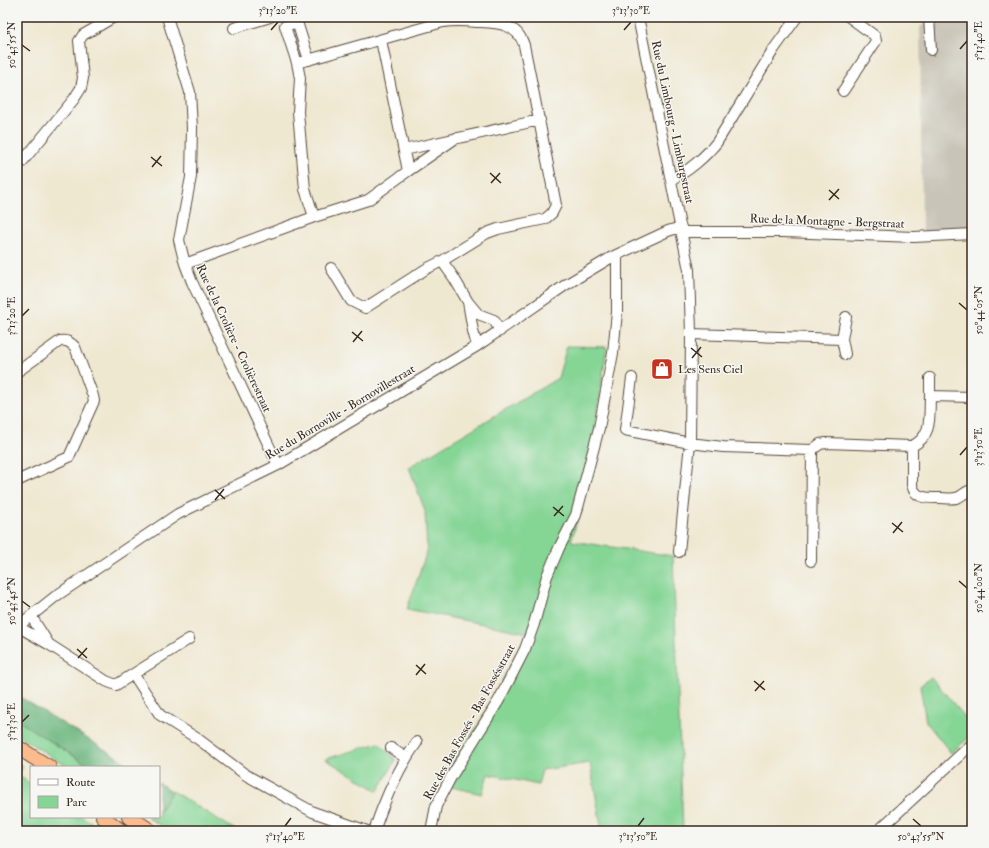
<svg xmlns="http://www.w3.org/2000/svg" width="989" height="848" font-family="'IM FELL Double Pica',serif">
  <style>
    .industrial { fill: #c9c4b8 }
    .green { fill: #85d595; stroke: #60805a }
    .forest { fill: #6cb67e; stroke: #54704e }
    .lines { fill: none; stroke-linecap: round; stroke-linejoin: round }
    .minor-casing { stroke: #564639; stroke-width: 12 }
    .highway-casing { stroke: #564639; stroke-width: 16 }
    .minor { stroke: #fff; stroke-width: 10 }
    .highway { stroke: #fbbb8c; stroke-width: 14 }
    .rail { stroke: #3b2a1e; stroke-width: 2.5; stroke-dasharray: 6 3; stroke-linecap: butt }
    .ticks { fill: none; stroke: #3b2a1e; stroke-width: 1.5 }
    .labels { text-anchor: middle; stroke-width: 3; stroke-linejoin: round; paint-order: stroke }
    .street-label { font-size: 12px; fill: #3b2a1e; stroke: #f6f6f2 }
    .poi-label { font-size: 12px; fill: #3b2a1e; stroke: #f6f6f2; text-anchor: start }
    .neatline { fill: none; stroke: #3b2a1e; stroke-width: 1.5 }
    .ticks-label { font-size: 10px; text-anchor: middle; fill: #3b2a1e }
  </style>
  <rect width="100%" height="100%" fill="#f6f6f2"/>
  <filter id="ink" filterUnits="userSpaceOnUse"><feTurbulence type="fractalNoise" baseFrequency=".025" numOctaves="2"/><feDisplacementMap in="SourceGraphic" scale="8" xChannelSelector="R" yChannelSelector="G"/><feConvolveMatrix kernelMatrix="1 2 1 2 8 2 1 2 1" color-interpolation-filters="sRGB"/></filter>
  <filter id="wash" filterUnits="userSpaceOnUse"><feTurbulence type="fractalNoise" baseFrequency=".012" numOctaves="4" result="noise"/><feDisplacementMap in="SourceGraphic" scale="16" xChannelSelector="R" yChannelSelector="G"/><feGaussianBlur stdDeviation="0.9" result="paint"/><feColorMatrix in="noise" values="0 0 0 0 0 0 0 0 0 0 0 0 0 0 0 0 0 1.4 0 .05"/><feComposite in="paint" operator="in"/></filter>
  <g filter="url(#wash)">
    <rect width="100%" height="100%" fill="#efe8d1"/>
    <path class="industrial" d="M934,17h38v212l-50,3 -2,-205z"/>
    <path class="green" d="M567,346l40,1c-10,64 -16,132 -36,194l102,15 10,275h-81l-12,-68 -48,7 -4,15 -50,-11 -6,20 -31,-7 9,-18 -8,-6 27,-39 49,-91 -121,-24 20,-58 -2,-40 -16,-44 149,-89z
      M931,677l41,48v10l-21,18 -25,-31 -6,-36z
      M17,720l74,47h-23l-51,-32z
      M379,743l17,17 -18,31 -53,-32z
      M17,762l6,4 -4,10 12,8v33h52l22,14h-88z
      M172,791l65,40h-68l-22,-14h12v-6z"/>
    <path class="forest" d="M17,695l116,72h-42l-74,-47z
      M159,783l13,8 -12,20h-1z"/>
  </g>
  <g filter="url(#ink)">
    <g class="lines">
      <g class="minor-casing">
        <path id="minor" d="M167,17l23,75 2,36 -1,49 -12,63 6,24 7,18 86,183
          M638,17l51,253 2,64 -1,109 -11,109
          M929,17l2,33
          M234,28l36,-11
          M381,40l27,131
          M297,63l-12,-37 12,-4 12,38
          M843,91l33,-50 -1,-5 -26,-19
          M404,150l136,-30
          M22,162l52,-63 7,-11 2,-10 -4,-37 4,-6 31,-18
          M671,179c16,-6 36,-24 46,-37l57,-93 23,-32
          M314,217l-9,-28 -7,-77 2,-34 -3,-15 146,-41c12,-2 23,-1 35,0 19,1 39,1 46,23l32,160 -4,8 -7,6 -47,10 -11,4 -45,28 12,17 14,24
          M682,232h102l130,5 58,-3
          M185,264l129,-47 54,-17 40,-29 48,-33
          M331,268l20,33 14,7 61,-39 16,-8
          M691,334l151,5 4,-22
          M842,339l3,15
          M477,346l-4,-15 -5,-29 10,12 16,6 6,11
          M17,372l43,-31c7,-1 10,1 15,6l18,49 1,5 -25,56 -52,24
          M632,378l-7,52 65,13 33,4 89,3 8,-6 6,-1 86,3v39c3,14 16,13 28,13 5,0 11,1 16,0 6,-1 9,-7 16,-8
          M930,396v-18
          M912,446c21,-10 17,-30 18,-50l42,1
          M811,561l1,-111
          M31,616l17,27
          M17,626l33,19 56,36 10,4 73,-46
          M17,627l39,-31 122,-82 100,-49 199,-119 90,-62 45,-27 56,-26 13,-4
          M134,675l26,40 38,24 48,36 67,37 54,19
          M391,748l15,10
          M374,831c11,-33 23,-61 43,-89
          M433,831l-1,-5 4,-20 15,-29 48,-77 26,-51 9,-25 13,-48 12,-28 17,-33 23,-87 14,-75 4,-41v-57
          M878,831l94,-87"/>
      </g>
      <g class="highway-casing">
        <path id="highway" d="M17,747l32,20
          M103,817l18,14
          M129,817l22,14"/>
      </g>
      <use href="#minor" class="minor"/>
      <use href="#highway" class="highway"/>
      <path class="rail" d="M17,22l3,-5"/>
    </g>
  </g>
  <path class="ticks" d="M271,30l7,-8M624,30l7,-8M22,45l8,6M960,49l7,-8M151,157l11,9M152,167l9,-11M490,173l11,10M491,183l9,-10M829,190l10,9M829,200l10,-11M959,303l8,7M22,316l7,-7M352,332l11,9M353,342l9,-11M691,348l11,9M692,358l9,-11M960,455l7,-8M215,490l10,9M215,500l9,-11M553,507l11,9M554,516l9,-10M892,523l11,9M893,533l9,-11M959,581l8,7M22,601l8,6M77,649l10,9M78,658l9,-10M416,665l10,9M416,675l9,-11M754,681l11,9M755,691l9,-10M22,722l7,-7M913,819l8,7M285,826l6,-8M638,826l6,-8"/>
  <defs>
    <g id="shop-square" transform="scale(1.15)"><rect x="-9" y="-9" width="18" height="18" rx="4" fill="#c8321e" stroke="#f6f6f2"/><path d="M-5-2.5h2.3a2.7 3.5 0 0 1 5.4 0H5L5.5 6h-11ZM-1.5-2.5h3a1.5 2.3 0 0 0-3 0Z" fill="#fff"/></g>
  </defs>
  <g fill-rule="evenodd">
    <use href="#shop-square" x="662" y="369"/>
  </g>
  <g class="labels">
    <g class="street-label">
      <text transform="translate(673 122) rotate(78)" y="4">Rue du Limbourg - Limburgstraat</text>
      <text transform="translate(827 221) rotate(2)" y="4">Rue de la Montagne - Bergstraat</text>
      <text transform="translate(234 338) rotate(65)" y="4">Rue de la Crolière - Crolièrestraat</text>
      <text transform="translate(340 412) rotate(-31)" y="4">Rue du Bornoville - Bornovillestraat</text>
      <text transform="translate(469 722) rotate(-61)" y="4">Rue des Bas Fossés - Bas Fossésstraat</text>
    </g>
    <g class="poi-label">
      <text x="678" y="373">Les Sens Ciel</text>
    </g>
  </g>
  <rect width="989" height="848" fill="none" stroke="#f6f6f2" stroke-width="44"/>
  <rect x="30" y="766" width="130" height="52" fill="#f6f6f2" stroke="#aba49d"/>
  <rect x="38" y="779" width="20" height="6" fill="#ffffff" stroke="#aba49d"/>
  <text x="66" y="786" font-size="12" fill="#3b2a1e">Route</text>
  <rect x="38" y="796" width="20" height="12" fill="#85d595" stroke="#aba49d"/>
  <text x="66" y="806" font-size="12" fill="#3b2a1e">Parc</text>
  <rect x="22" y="22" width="945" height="804" class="neatline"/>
  <g class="ticks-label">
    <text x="278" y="14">3°13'20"E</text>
    <text x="631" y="14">3°13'30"E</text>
    <text transform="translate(978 41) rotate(-90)" y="4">3°13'40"E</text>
    <text transform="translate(11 45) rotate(-90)" y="4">50°43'55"N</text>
    <text transform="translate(978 310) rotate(-90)" y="4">50°44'05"N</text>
    <text transform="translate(11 316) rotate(-90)" y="4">3°13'20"E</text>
    <text transform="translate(978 447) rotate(-90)" y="4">3°13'50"E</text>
    <text transform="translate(978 588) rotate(-90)" y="4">50°44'00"N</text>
    <text transform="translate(11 601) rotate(-90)" y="4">50°43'45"N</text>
    <text transform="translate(11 722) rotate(-90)" y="4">3°13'30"E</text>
    <text x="285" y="840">3°13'40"E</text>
    <text x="638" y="840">3°13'50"E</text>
    <text x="921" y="840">50°43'55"N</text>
  </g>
</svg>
